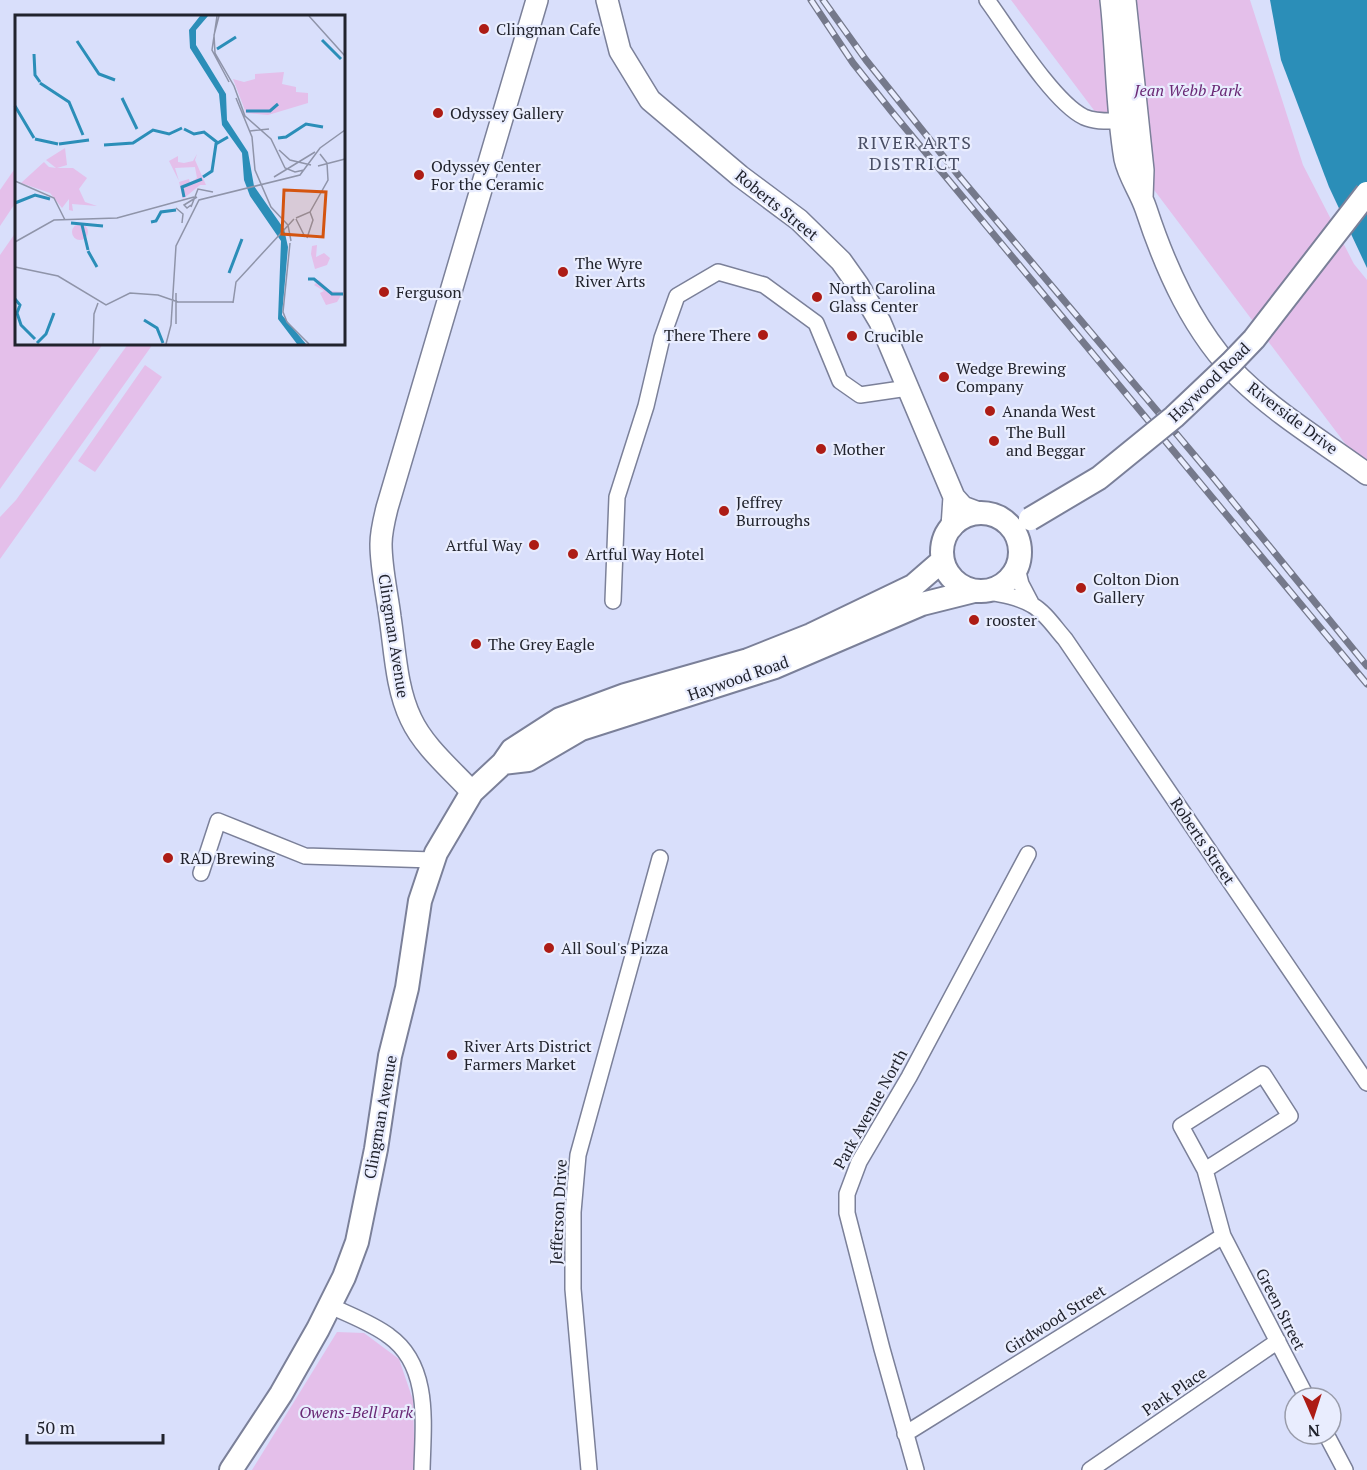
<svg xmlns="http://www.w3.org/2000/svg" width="1367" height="1470" font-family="'PT Serif',serif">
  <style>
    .green { fill: #e4bfea }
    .water { fill: #2b8eb8 }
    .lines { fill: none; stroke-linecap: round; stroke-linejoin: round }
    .street-casing { stroke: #7b8099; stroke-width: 18 }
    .secondary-casing { stroke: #7b8099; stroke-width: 24 }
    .primary-casing { stroke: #7b8099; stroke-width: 26 }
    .street { stroke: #fff; stroke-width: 15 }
    .secondary { stroke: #fff; stroke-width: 21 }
    .primary { stroke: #fff; stroke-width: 22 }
    .rail-casing { stroke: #75798b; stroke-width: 7 }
    .rail { stroke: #e9edfe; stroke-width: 4.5; stroke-dasharray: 14; stroke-linecap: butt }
    .primary-bridge-casing { stroke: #7b8099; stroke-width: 26; stroke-linecap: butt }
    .primary-bridge { stroke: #fff; stroke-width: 22 }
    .poi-dot { fill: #ad1c15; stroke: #e9edfe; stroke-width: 2 }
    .labels { text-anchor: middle; stroke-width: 4.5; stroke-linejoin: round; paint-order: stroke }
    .poi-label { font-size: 16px; fill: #21232d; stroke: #e9edfe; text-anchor: start }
    .park-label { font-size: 16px; font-style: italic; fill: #6a2976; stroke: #e9edfe }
    .street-label { font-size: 16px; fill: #21232d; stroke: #e9edfe }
    .neighbourhood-label { font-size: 18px; letter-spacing: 1.5px; fill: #494e65; stroke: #e9edfe }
    .inset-river { fill: none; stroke: #2b8eb8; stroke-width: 3 }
    .inset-road { fill: none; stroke: #8f94a9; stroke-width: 1.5 }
    .view { fill: #d4540f; fill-opacity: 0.15; stroke: #d4540f; stroke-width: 3 }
    .inset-edge { fill: none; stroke: #21232d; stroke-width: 3 }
  </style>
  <rect width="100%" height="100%" fill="#d9dffb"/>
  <path class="green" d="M1011,0h239l53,165 51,99 13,16v186l-14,-12z
    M16,167v35l-16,24v-36z
    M16,232v112h87l-103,145v-234z
    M128,344h25l-153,215v-42l16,-17z
    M145,365l17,12 -67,95 -17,-11z
    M337,1332l27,1 35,26 14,41 2,70h-163z"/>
  <path class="water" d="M1270,0h97v268l-38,-81 -48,-127z"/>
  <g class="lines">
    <g class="street-casing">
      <path id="street" d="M987,0c22,30 66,102 97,117 11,5 24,4 36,4
        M1017,568l4,16 11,21
        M985,591c16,3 33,6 47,14 13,7 23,23 33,34l302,444
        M613,601l4,-104 29,-91 16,-68 15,-42 41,-24 46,13 52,38 24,58 20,14 48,-7
        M201,873l17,-52 87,35 128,4
        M1205,1170l85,-54 -27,-42 -82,52 24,44 18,66 84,162
        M331,1306c18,9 41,17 58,30 42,30 34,88 33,134
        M905,1434l318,-198
        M1326,1434l19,36
        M589,1470l-16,-181v-77l5,-57 82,-297
        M916,1470l-34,-121 -35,-136v-19l12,-32 50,-85 119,-223
        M1090,1470l188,-129"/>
    </g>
    <g class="secondary-casing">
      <path id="secondary" d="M607,0l13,51 30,49 90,76 59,44 42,41 17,24 22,37 74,175 9,10 16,6
        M1111,0c6,53 5,106 14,159 4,18 15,32 21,50 20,61 48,124 94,169 38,37 85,65 127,96
        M1125,0l18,170 -1,28
        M952,527l2,-30
        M472,792c-20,-22 -48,-45 -61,-73 -15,-31 -16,-69 -21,-102 -3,-24 -9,-49 -9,-73 0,-12 3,-24 6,-36l150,-508"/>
    </g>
    <g class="primary-casing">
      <path id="primary" d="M942 552a39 39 0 1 1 78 0a39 39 0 1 1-78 0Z
        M503,763l25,-3 53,-31 194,-62 147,-63 52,-13
        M231,1470l50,-76 37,-65 26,-52 13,-35 19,-93 14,-93 17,-68 13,-87 16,-48 36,-61 31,-29 9,-13 48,-31 65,-24 123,-35 63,-25 102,-49 30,-26"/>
    </g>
    <use href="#street" class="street"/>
    <use href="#secondary" class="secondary"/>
    <use href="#primary" class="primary"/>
    <g class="rail-casing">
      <path id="rail" d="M811,0l42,63 39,49 475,572
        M823,0l43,60 93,116 253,300 155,190"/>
    </g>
    <use href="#rail" class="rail"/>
    <g class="primary-bridge-casing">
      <path id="primary-bridge" d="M1030,519l69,-41 75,-61 57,-54 23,-24 113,-146"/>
    </g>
    <use href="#primary-bridge" class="primary-bridge"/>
  </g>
  <g class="poi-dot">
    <circle cx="484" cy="29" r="6"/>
    <circle cx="438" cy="113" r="6"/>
    <circle cx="419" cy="175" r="6"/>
    <circle cx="563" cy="272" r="6"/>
    <circle cx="384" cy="292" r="6"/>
    <circle cx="817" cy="297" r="6"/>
    <circle cx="763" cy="335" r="6"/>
    <circle cx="852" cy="336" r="6"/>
    <circle cx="944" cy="377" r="6"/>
    <circle cx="990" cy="411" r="6"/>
    <circle cx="994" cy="441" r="6"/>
    <circle cx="821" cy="449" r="6"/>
    <circle cx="724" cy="511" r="6"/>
    <circle cx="534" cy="545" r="6"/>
    <circle cx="573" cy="554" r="6"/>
    <circle cx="1081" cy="588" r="6"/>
    <circle cx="974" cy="620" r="6"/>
    <circle cx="476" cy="644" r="6"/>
    <circle cx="168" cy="858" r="6"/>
    <circle cx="549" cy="948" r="6"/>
    <circle cx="452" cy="1055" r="6"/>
  </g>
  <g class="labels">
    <g class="poi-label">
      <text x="496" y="35">Clingman Cafe</text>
      <text x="450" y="119">Odyssey Gallery</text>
      <text x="431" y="172">Odyssey Center<tspan x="431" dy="18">For the Ceramic</tspan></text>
      <text x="575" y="269">The Wyre<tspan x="575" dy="18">River Arts</tspan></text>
      <text x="829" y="294">North Carolina<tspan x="829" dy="18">Glass Center</tspan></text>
      <text x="396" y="298">Ferguson</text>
      <text x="751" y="341" text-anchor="end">There There</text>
      <text x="864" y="342">Crucible</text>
      <text x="956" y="374">Wedge Brewing<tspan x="956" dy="18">Company</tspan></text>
      <text x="1002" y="417">Ananda West</text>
      <text x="1006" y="438">The Bull<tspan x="1006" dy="18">and Beggar</tspan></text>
      <text x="833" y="455">Mother</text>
      <text x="736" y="508">Jeffrey<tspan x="736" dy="18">Burroughs</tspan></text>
      <text x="522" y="551" text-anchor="end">Artful Way</text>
      <text x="585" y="560">Artful Way Hotel</text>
      <text x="1093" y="585">Colton Dion<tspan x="1093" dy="18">Gallery</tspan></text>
      <text x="986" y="626">rooster</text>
      <text x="488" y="650">The Grey Eagle</text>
      <text x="180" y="864">RAD Brewing</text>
      <text x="561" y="954">All Soul's Pizza</text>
      <text x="464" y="1052">River Arts District<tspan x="464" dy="18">Farmers Market</tspan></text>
    </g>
    <g class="park-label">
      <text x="1188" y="96">Jean Webb Park</text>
      <text x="356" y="1418">Owens-Bell Park</text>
    </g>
    <g class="street-label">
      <text transform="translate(777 205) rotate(39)" y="6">Roberts Street</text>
      <text transform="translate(1209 382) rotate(-44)" y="6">Haywood Road</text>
      <text transform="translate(1293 418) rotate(37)" y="6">Riverside Drive</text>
      <text transform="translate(394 636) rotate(81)" y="6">Clingman Avenue</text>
      <text transform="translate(738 678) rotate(-19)" y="6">Haywood Road</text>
      <text transform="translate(1203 841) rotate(56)" y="6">Roberts Street</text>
      <text transform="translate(870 1109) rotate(-61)" y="6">Park Avenue North</text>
      <text transform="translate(380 1117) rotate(-80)" y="6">Clingman Avenue</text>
      <text transform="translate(558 1212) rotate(-87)" y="6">Jefferson Drive</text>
      <text transform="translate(1281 1309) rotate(63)" y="6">Green Street</text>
      <text transform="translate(1055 1319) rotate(-32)" y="6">Girdwood Street</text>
      <text transform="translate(1174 1391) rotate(-34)" y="6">Park Place</text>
    </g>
    <g class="neighbourhood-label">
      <text x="915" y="149">RIVER ARTS<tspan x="915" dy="21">DISTRICT</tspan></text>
    </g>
  </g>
  <g transform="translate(15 15)">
    <rect width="330" height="330" fill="#d9dffb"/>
    <path d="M269,57l-2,12 14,3v5l12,1v10l-40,12 -22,-2 -13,-34 11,3 11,-3v-5zM50,133l2,17 -10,3h16l14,10 -8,11 6,13 12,4 -25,-2 1,7 -4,-1v-11l-7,9 -12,-15 -29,-10 23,-21 5,5 7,1 -10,-8zM182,139l-2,6 11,25h-6l-17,14 -4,-17 10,-3 1,4 7,-5 -2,-11 -20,1 4,13 -10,-20 9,-5v6l6,1 9,-2zM57 217a8 8 0 1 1 16 0a8 8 0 1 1-16 0ZM302,230l-1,12 8,-4 6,5 -3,7 -12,4 -4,-15 1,-8zM304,265l11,11 13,1 -6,10 -11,3 -6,-12 4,-2 -10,-6z" fill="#e4bfea"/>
    <path d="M185,1h8l-12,14v15l30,49 1,26 21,32 6,34 30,43 4,18 -6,68 24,29h-9l-19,-25 3,-78 -31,-45 -6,-16 -2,-27 -20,-28 -3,-31 -29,-46 -1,-18z" fill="#2b8eb8"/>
    <path class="inset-river" d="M307,25l19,19M62,26l22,33 16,6M202,34l19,-12M19,39l1,21 5,7M25,68l29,19 14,33M107,83l15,31M0,91l19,32M231,96h24l8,-7M169,114l10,5 10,-2 14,11M263,123l8,-1 20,-13 17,3M20,124l23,5M44,129l30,-4M89,130l29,-2 20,-13 16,4 13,-6M188,162l9,-6 4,-27 12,-7M169,182l-2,-10 20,-8M0,188l20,-8 15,4M136,207l5,-1 5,-9 15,-2M56,208l32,3M67,210l6,25M73,236l9,16M214,258l13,-34M293,264h6l18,15h11M0,284l5,6 -3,8 4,12 14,14M129,305l13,8 6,15M22,328l9,-9 8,-21"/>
    <path class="inset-road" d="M202,1l-5,34 17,32M204,1l-5,19 1,18 19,33 11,30 26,23 14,29 10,4 9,-2M294,1l36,40M221,83l16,39 3,33 16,37 17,18 3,16M235,116l19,-2M264,135l11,10 21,5M303,151l27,-7M259,162l41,-25M0,166l39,17 11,22M176,190l-4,3 -3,-3 13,-8M176,192l7,-18 15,3M161,193l7,6 -1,9M281,203l14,-6 18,-32 -1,-17 -7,-9M281,204l9,18M292,223l6,-18 -3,-8M0,227l39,-22 63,-2 77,-21M275,228l-7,69 4,10 22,22M0,252l43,9 48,29 24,-12 28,2 20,7h55M218,288l3,-21 58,-63M161,309v-31M78,329l1,-30 4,-11M151,329l5,-19 5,-79 23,-46 101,-25 20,-27 25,-18"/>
    <path class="view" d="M269,175l42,2 -3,45 -41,-3z"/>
    <rect width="330" height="330" class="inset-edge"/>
  </g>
  <g transform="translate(1313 1416) rotate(177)"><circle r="28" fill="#e9edfe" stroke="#999caa" stroke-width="1.5"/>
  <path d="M0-4.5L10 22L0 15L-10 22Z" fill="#ad1c15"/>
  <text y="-9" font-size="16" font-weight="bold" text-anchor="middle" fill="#21232d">N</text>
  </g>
  <path d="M27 1434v9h136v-9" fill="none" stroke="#21232d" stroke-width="3"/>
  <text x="36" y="1434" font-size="18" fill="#21232d" stroke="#e9edfe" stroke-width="4.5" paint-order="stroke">50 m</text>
</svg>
